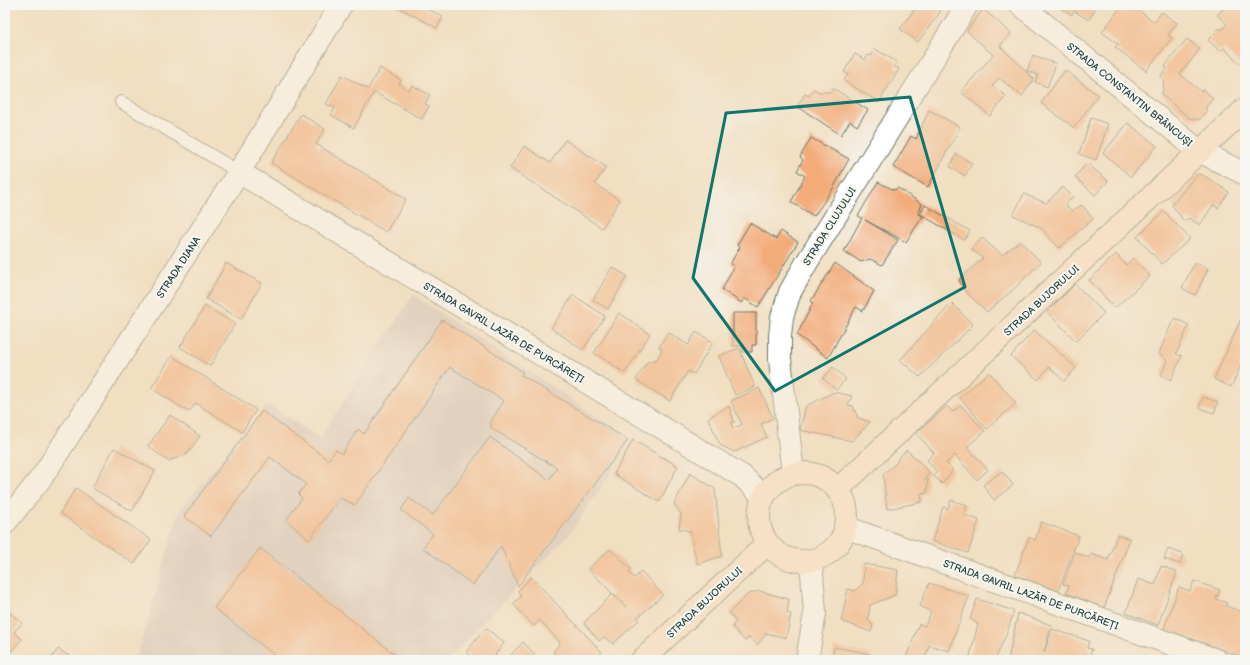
<svg xmlns="http://www.w3.org/2000/svg" width="1250" height="665" font-family="'Balsamiq Sans',sans-serif">
  <style>
    .industrial { fill: #cec1ba }
    .building { fill: #f3ab78 }
    .lines { fill: none; stroke-linecap: round; stroke-linejoin: round }
    .lane-casing { stroke: #687665; stroke-width: 14 }
    .street-casing { stroke: #687665; stroke-width: 24 }
    .secondary-casing { stroke: #687665; stroke-width: 24 }
    .lane { stroke: #fff; stroke-width: 12 }
    .street { stroke: #fff; stroke-width: 22 }
    .secondary { stroke: #fce5cf; stroke-width: 22 }
    .marked { fill: none; stroke: #0f766e; stroke-width: 3; stroke-linejoin: round }
    .labels { text-anchor: middle; stroke-width: 4; stroke-linejoin: round; paint-order: stroke }
    .street-label { font-size: 10px; fill: #1f3d34; stroke: #f6f6f2 }
  </style>
  <rect width="100%" height="100%" fill="#f6f6f2"/>
  <filter id="ink" filterUnits="userSpaceOnUse"><feTurbulence type="fractalNoise" baseFrequency=".025" numOctaves="2"/><feDisplacementMap in="SourceGraphic" scale="8" xChannelSelector="R" yChannelSelector="G"/><feConvolveMatrix kernelMatrix="1 2 1 2 8 2 1 2 1" color-interpolation-filters="sRGB"/></filter>
  <filter id="wash" filterUnits="userSpaceOnUse"><feTurbulence type="fractalNoise" baseFrequency=".012" numOctaves="4" result="noise"/><feDisplacementMap in="SourceGraphic" scale="16" xChannelSelector="R" yChannelSelector="G"/><feGaussianBlur stdDeviation="0.9" result="paint"/><feColorMatrix in="noise" values="0 0 0 0 0 0 0 0 0 0 0 0 0 0 0 0 0 1.4 0 .05"/><feComposite in="paint" operator="in"/></filter>
  <g filter="url(#wash)">
    <rect width="100%" height="100%" fill="#f1dfc1"/>
    <path class="industrial" d="M413,295l220,145 -65,96 -50,50 -70,74h-312l44,-151 82,-98 7,-6 51,33z"/>
    <g id="blocks">
      <path class="building" d="M394,5h26l23,12 -6,11z
        M916,5h26l-3,4 1,3 -22,30 -18,-13 15,-20z
        M1059,5h38l-8,15 -15,-9 -2,4 -14,-8z
        M1122,5h10l22,17 8,-10 15,11 -9,12 4,3 -26,33 -31,-24 3,-3 -16,-12z
        M1227,5h15l3,3v52l-5,4 -16,-16 -4,3 -12,-11 12,-12 2,2 5,-6 -10,-9z
        M983,9l28,24 -11,13 34,33 -12,17 -23,-18 -7,8 14,10 -16,20 -29,-24 32,-37 -26,-24z
        M1187,39l13,10 -20,25 21,18 2,-3 10,9 -8,10 2,2 -8,10 -10,-2 -27,-23 2,-15 -4,-3 7,-9 -2,-2z
        M875,49l22,13 -3,4 5,3 -20,33 -35,-21 4,-7 -4,-2 11,-18 10,6 3,-5 3,1z
        M1033,55l23,9 -9,23 -12,-5 3,-7 -11,-4z
        M380,68l21,12 -2,4 10,6 3,-5 18,10 -5,9 4,2 -7,13 -48,-27 -20,36 -23,-13 4,-7 -9,-4 16,-29 26,14z
        M1065,70l33,25 -24,33 -33,-25z
        M833,88l35,22 -11,16 -7,-5 -9,14 -44,-29 8,-12 4,2 5,-7 5,3h12z
        M929,110l31,17 -32,60 -35,-20 18,-31 5,3z
        M301,114l24,15 -9,15 90,55 -20,33 -115,-69z
        M1091,118l17,6 -12,36 -17,-6z
        M1128,123l29,23 -26,31 -28,-24z
        M811,138l38,21 -17,31 -18,26 -23,-14 14,-26 -8,-5 6,-11 -3,-3z
        M565,140l41,27 -11,17 25,16 -18,28 -92,-60 14,-22 26,17z
        M956,154l16,9 -7,13 -15,-9z
        M1087,163l21,18 -13,14 -20,-18z
        M1197,174l6,1 26,17 -11,16 -5,-3 -13,20 -11,-7 -5,3 -12,-16z
        M878,182l16,8 4,-2 24,16 -4,10 5,2 -17,26 -41,-22 33,20 -16,25 -12,-6 -9,3 -17,-11 18,-33 -4,-2z
        M1063,187l10,10 -8,7 6,7 11,-6 11,14 -34,29 -18,-20 -28,-13 11,-21 22,9z
        M925,205l45,26 -6,9 -44,-26z
        M1164,211l26,28 -28,25 -25,-27z
        M750,223l26,16 5,-8 17,11 -40,65 -14,-9 -2,5 -20,-13 12,-24 -4,-2 10,-17 -3,-2z
        M982,238l20,17 18,-14 21,21 -25,25 -29,25 -22,-21 -6,-11 24,-22 -12,-9z
        M1116,254l10,11 7,-7 17,18 -35,32 -26,-28z
        M1195,262l13,7 -13,26 -13,-7z
        M226,263l36,20 -21,36 -35,-20z
        M835,263l39,28 -11,20 -7,-4 -28,51 -31,-23 16,-32 -2,-2z
        M612,267l15,9 -19,33 -15,-9z
        M1075,284l29,29 -28,28 -29,-29z
        M573,295l32,21 -22,34 -32,-22z
        M952,303l21,22 -53,52 -20,-17z
        M205,306l30,18 -25,42 -30,-19z
        M1245,310v46l-14,31 -17,-8z
        M619,313l31,21 -25,39 -31,-20z
        M733,313h23v32h-4v7h-10v-6h-9z
        M1174,318l15,7 -13,29 6,2 -11,24 -10,-5 6,-14 -8,-8z
        M442,320l81,52 -2,3 107,65 -110,146 -17,-40 -28,39 -50,-37 10,-14 -32,-24 8,-12 24,17 57,-78 59,43 8,-12 -66,-40v-7l13,-20 -54,-34 -95,138 -15,-7 -31,42 -23,-20 16,-22 -4,-4 8,-10 -36,-27 -59,79 -27,-20 78,-105 66,49 8,-10 6,4 16,-25 6,5z
        M1034,330l42,38 -12,13 -15,-14 -11,13 -27,-24z
        M668,332l20,13 8,-13 17,10 -19,32 -6,-3 -18,30 -34,-21 11,-18 10,-3 5,-10 -3,-2z
        M739,348l16,39 -20,8 -16,-39z
        M172,356l84,54 -14,22 -46,-29 -7,9 -38,-24z
        M833,367l13,12 -10,11 -13,-12z
        M989,372l27,31 -29,26 -27,-31z
        M759,388l14,30 -12,6 6,13 -33,15 -14,-7 -12,-27 21,-12 5,16 -3,1 2,5 9,-3 -11,-24z
        M834,392l18,4 -4,9 5,1 5,12 12,4 -18,19 -52,-11 6,-24z
        M1203,397l15,5 -4,11 -15,-5z
        M961,405l24,26 -18,16 21,23 -11,10 -22,-25 -9,8 7,7 -11,14 -8,-8 3,-4 -10,-12 7,-7 -18,-20 31,-27 5,6z
        M170,415l30,21 -13,18 -19,7 -20,-15z
        M633,440l45,26 -19,36 -45,-28z
        M114,448l41,23 -23,40 -40,-23z
        M907,450l23,23 -6,6h4l-1,14 -6,1 1,8 -35,7 -4,-35 15,-13 -1,-2z
        M1002,471l11,14 -19,15 -11,-15z
        M690,473l25,16 7,67 -25,8 -7,-33 -11,-2 2,-15 -7,-10z
        M76,488l75,52 -17,24 -74,-51z
        M951,500l16,5 -3,10 15,5 -11,33 -36,-12 11,-34 5,2z
        M1041,522l38,14 -21,55 -43,-16 14,-38 6,3z
        M1117,535l13,4 -26,69 -38,-15 3,-7 -6,-2 12,-32 14,6 2,-4 17,6z
        M260,548l142,112h-121l-67,-52z
        M610,549l21,20 -2,4 6,5 6,-7 22,24 -26,23 2,2 -26,24 -9,-7 -5,4 -15,-18 28,-29 14,13 -38,-38z
        M1168,549l15,5 -3,10 -16,-5z
        M864,564l34,6 -3,25 -25,10 -2,15 5,5 -2,7 -30,-11 7,-32 7,2 8,-8z
        M1161,566l16,6 -19,53 -32,-12 12,-34 17,6z
        M531,577l71,75 -9,8h-33l-7,-8 7,-9 -20,-23 -6,6 -21,-22 8,-8 -3,-5z
        M1194,581l26,9 -4,9 11,4 -1,3 19,7v45l-81,-29 15,-42 11,4z
        M929,583l40,13 -20,55 -20,-6 -4,15h-20l14,-36 6,2 6,-14 -11,-6z
        M759,591l30,8 -2,14 4,1 -5,24 -19,-5 -10,12 -8,-8 -4,4 -13,-14 4,-6 -7,-8 19,-19z
        M977,599l37,12 -8,24 -11,25h-15l-10,-4 8,-32 -8,-5z
        M5,609l17,14 -8,9 8,7 -17,20z
        M1018,613l33,12 -7,28 8,-24 37,12 -2,7 5,1 -3,11h-45l-7,-4 -1,4h-28z
        M486,628l18,15 -9,12 6,5h-25l-10,-8z
        M523,642l17,18h-30l-2,-2z
        M834,647l37,7 -2,6h-37z
        M58,649l16,10 -24,1z"/>
    </g>
  </g>
  <g filter="url(#ink)">
    <use href="#blocks" fill-opacity="0" stroke="#687665" stroke-width="1"/>
    <g class="lines">
      <g class="lane-casing">
        <path id="lane" d="M121,102l118,70"/>
      </g>
      <g class="street-casing">
        <path id="street" d="M1021,5l178,146 46,23
          M239,172l503,304 22,21
          M793,474l-13,-115v-23l2,-19 8,-25 17,-30 160,-257
          M5,523l37,-46 197,-305 102,-167
          M845,527l371,133
          M807,660l8,-47 -4,-52"/>
      </g>
      <g class="secondary-casing">
        <path id="secondary" d="M759 517a44 44 0 1 1 88 0a44 44 0 1 1-88 0Z
          M837,490l408,-381
          M642,660l125,-116"/>
      </g>
      <use href="#lane" class="lane"/>
      <use href="#street" class="street"/>
      <use href="#secondary" class="secondary"/>
    </g>
  </g>
  <path d="M0 0H1250V665H0ZM910,97l55,190 -190,104 -82,-113 33,-165z" fill="#f1dfc1" fill-opacity=".55" fill-rule="evenodd"/>
  <path class="marked" d="M910,97l55,190 -190,104 -82,-113 33,-165z"/>
  <g class="labels">
    <g class="street-label">
      <text transform="translate(1130 94) rotate(39)" y="4">STRADA CONSTANTIN BRÂNCUȘI</text>
      <text transform="translate(829 226) rotate(-58)" y="4">STRADA CLUJULUI</text>
      <text transform="translate(178 267) rotate(-57)" y="4">STRADA DIANA</text>
      <text transform="translate(1041 300) rotate(-43)" y="4">STRADA BUJORULUI</text>
      <text transform="translate(504 332) rotate(31)" y="4">STRADA GAVRIL LAZĂR DE PURCĂREȚI</text>
      <text transform="translate(1031 594) rotate(20)" y="4">STRADA GAVRIL LAZĂR DE PURCĂREȚI</text>
      <text transform="translate(704 602) rotate(-43)" y="4">STRADA BUJORULUI</text>
    </g>
  </g>
  <rect width="1250" height="665" fill="none" stroke="#f6f6f2" stroke-width="20"/>
</svg>
